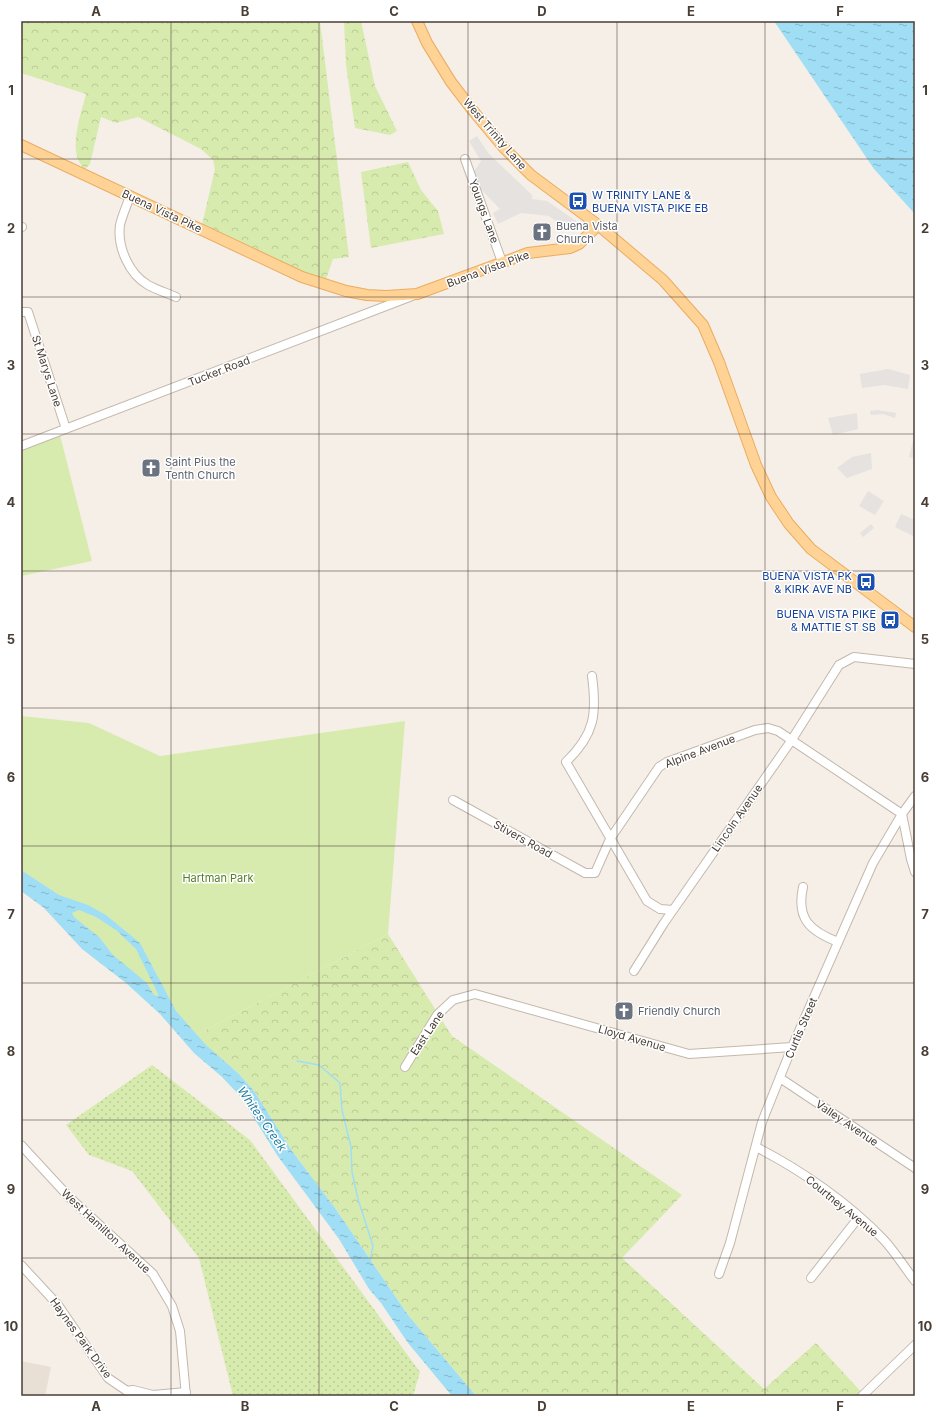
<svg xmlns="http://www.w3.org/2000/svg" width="936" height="1417" font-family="Inter,sans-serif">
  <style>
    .residential { fill: #e9e0d5 }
    .grass { fill: url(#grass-dots) }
    .forest { fill: url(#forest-crowns) }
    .park { fill: #d8ebae }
    .parking { fill: #e5e2df }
    .water { fill: url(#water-ripples); fill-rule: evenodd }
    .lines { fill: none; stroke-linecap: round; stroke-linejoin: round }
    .stream { stroke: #a0def5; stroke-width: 1.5 }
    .minor-casing { stroke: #c4b8ac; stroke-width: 10 }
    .major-casing { stroke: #ebac5f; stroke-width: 12 }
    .minor { stroke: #fff; stroke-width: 8 }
    .major { stroke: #ffd296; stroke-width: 10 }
    .grid { fill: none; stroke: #483e36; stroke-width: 1; stroke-opacity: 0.55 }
    .labels { text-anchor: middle; stroke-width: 3; stroke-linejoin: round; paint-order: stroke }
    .street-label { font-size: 11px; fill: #483e36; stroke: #fff }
    .transit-label { font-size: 11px; fill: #164399; stroke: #fff; text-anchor: end }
    .worship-label { font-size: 11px; fill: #5b616d; stroke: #fff; text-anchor: start }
    .park-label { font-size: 11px; fill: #547e25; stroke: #fff }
    .water-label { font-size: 12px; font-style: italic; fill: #257fa2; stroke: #fff }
    .neatline { fill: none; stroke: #483e36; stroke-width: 1.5 }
    .grid-label { font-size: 13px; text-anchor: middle; font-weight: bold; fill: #483e36 }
  </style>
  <defs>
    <pattern id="grass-dots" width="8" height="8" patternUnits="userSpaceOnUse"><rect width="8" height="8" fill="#d8ebae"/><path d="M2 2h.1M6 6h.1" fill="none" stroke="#bbcb96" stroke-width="1.8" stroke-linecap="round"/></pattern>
    <pattern id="forest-crowns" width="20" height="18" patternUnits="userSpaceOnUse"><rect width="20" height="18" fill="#d8ebae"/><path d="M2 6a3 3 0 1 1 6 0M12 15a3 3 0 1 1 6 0" fill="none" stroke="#bbcb96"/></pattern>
    <pattern id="water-ripples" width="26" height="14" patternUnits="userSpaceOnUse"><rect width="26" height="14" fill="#a0def5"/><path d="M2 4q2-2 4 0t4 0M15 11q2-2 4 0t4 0" fill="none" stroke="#84b5c7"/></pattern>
  </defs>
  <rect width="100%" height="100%" fill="#f5efe7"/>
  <path class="residential" d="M21,1361l30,6 -6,29h-24z"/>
  <path class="grass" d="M152,1065l98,75 170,232 -7,24h-180l-34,-138 -67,-87 -43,-16 -23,-30z"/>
  <path class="forest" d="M21,21h299l29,236 -16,2 -9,26 -123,-56 14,-60 -2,-9 -12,-11 -63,-32 -22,6 -15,-6 -11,47 -5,5c-19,-15 -4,-55 1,-75l-65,-21z
    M344,21h17l14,65 22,45 -7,4 -35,-7 -9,-63z
    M408,162l13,28 17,21 6,23 -73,14 -10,-76z
    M388,934l64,102 230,159 -60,63 142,131 52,-46 49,53h-389l-68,-81 -73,-107 -43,-57 -38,-60 -15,-17 -45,-38z"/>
  <path class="park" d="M60,435l32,126 -71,15v-126z
    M21,716l68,7 71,33 245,-35 -17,213 -194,102 -173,-156z"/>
  <path class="parking" d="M477,136l12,18 43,41v4l15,2 32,22 -9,8 -21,-15 -28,-3 -23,11 -5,-11 7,-4 -23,-24 -4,-12 8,-12 -12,-20z
    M888,369l22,6 -2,14 -24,-4 -22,3 -2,-14z
    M877,410l19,3 -1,5 -12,-4 -12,1 -1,-4z
    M857,413l1,16 -25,6 -5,-17z
    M915,433v15l-2,10 -4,-1z
    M871,453l1,16 -25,9 -10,-10 15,-11z
    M868,491l16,10 -9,14 -16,-9z
    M901,514l14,6v17l-20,-10z
    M871,524l3,4 -11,9 -3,-4z"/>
  <path class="water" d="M774,21h141v193l-41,-45z
    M21,870l38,25 29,10 18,10 34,28 36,68 30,34 33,29 15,17 38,60 43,57 73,107 68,81h-24l-44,-53 -27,-40 -12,-14 -30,-50 -62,-84 -36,-58 -19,-20 -28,-24 -34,-39 -34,-31 -44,-34 -38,-41 -23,-17zM79,910l17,7 20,13 20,19 23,47 -5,-1 -7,-12 -34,-28 -14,-18 -25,-20 -2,-4z"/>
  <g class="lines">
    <path class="stream" d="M297,1061l22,4 21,18 2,27 9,37 1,25 6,27 15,47 -3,15"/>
    <g class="minor-casing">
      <path id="minor" d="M465,159l37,103
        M130,196c-3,9 -8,20 -10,29 -3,22 9,49 28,60 9,5 19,8 28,12
        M21,227h1
        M21,312h7l38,117
        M21,446l391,-150
        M592,676c5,38 3,58 -26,86l81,139 13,8 13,1
        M453,800l132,73h10l15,-34 49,-72 8,-5 88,-32 13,-2 10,3 124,83 9,45 4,13
        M803,887c-7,32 7,44 35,55
        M634,971l30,-48 127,-182 48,-76 15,-8 61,7
        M405,1067l32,-52 16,-15 22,-6 214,60 103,-7
        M780,1078l135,90
        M21,1145l48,52 84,77 19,32 8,25 6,65
        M756,1147c45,23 93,56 128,93 11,12 21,28 31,41
        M21,1265l37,40 50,73 19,13 4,5
        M719,1274l11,-31 32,-121 30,-75 81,-184 29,-49 13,-18
        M811,1278l48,-61
        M127,1391l6,-1 20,5 33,-3
        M862,1396l53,-51"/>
    </g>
    <g class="major-casing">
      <path id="major" d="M417,21l10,22 24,39 23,30 30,36 27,27 67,50 65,55 40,45 16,37 37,103 15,32 18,27 22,25 104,78
        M21,145l281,132 44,14 21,4 19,1 31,-2 111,-41 42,-5 9,-4 19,-19"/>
    </g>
    <use href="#minor" class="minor"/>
    <use href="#major" class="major"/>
  </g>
  <path class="grid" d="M171,21v1375M319,21v1375M468,21v1375M617,21v1375M765,21v1375M21,159h894M21,297h894M21,434h894M21,571h894M21,708h894M21,846h894M21,983h894M21,1120h894M21,1258h894"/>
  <defs>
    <g id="bus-square" transform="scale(1)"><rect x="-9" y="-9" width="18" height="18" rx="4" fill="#1a4fb4" stroke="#fff"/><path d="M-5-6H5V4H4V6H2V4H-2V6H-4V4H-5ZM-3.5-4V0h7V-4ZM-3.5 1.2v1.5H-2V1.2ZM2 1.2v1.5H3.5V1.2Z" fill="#fff"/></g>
    <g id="church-square" transform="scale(1)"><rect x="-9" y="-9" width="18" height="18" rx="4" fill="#6b7280" stroke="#fff"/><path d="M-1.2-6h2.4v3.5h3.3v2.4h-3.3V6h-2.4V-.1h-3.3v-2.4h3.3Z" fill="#fff"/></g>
  </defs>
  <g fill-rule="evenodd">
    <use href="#bus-square" x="578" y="201"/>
    <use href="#church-square" x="542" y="232"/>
    <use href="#church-square" x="151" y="468"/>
    <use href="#bus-square" x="866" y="582"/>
    <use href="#bus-square" x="890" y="620"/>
    <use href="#church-square" x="624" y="1011"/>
  </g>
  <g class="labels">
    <g class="street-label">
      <text transform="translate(495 134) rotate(49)" y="4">West Trinity Lane</text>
      <text transform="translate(162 211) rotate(25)" y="4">Buena Vista Pike</text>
      <text transform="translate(484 211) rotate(70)" y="4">Youngs Lane</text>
      <text transform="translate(488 269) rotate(-20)" y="4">Buena Vista Pike</text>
      <text transform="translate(47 371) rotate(72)" y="4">St Marys Lane</text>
      <text transform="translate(219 371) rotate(-21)" y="4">Tucker Road</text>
      <text transform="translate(700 751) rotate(-21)" y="4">Alpine Avenue</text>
      <text transform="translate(737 818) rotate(-55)" y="4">Lincoln Avenue</text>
      <text transform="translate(523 839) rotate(29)" y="4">Stivers Road</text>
      <text transform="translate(801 1028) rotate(-67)" y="4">Curtis Street</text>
      <text transform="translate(427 1033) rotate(-56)" y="4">East Lane</text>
      <text transform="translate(632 1038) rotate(16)" y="4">Lloyd Avenue</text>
      <text transform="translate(847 1123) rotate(34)" y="4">Valley Avenue</text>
      <text transform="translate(842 1206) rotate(39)" y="4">Courtney Avenue</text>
      <text transform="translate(106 1231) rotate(43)" y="4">West Hamilton Avenue</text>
      <text transform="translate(81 1338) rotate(54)" y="4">Haynes Park Drive</text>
    </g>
    <g class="transit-label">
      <text x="592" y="199" text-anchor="start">W TRINITY LANE &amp;<tspan x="592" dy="13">BUENA VISTA PIKE EB</tspan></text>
      <text x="852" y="580">BUENA VISTA PK<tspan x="852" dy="13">&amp; KIRK AVE NB</tspan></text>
      <text x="876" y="618">BUENA VISTA PIKE<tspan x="876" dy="13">&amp; MATTIE ST SB</tspan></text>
    </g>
    <g class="worship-label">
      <text x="556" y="230">Buena Vista<tspan x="556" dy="13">Church</tspan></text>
      <text x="165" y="466">Saint Pius the<tspan x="165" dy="13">Tenth Church</tspan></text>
      <text x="638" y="1015">Friendly Church</text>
    </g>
    <g class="park-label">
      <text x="218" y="882">Hartman Park</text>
    </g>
    <g class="water-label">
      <text transform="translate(262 1119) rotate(55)" y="4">Whites Creek</text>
    </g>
  </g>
  <rect width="936" height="1417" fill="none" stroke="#ffffff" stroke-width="44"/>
  <rect x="22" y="22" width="892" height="1373" class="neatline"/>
  <g class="grid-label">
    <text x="96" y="16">A</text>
    <text x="245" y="16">B</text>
    <text x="394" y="16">C</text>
    <text x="542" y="16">D</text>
    <text x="691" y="16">E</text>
    <text x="840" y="16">F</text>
    <text x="11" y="95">1</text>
    <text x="925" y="95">1</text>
    <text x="11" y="233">2</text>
    <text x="925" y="233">2</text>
    <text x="11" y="370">3</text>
    <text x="925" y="370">3</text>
    <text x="11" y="507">4</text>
    <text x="925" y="507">4</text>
    <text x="11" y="644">5</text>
    <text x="925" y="644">5</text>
    <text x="11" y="782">6</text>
    <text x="925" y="782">6</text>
    <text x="11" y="919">7</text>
    <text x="925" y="919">7</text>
    <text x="11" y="1056">8</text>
    <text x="925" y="1056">8</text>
    <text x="11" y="1194">9</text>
    <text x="925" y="1194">9</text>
    <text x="11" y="1331">10</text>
    <text x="925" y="1331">10</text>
    <text x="96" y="1411">A</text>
    <text x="245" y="1411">B</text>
    <text x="394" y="1411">C</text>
    <text x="542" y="1411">D</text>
    <text x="691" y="1411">E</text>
    <text x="840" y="1411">F</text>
  </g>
</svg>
